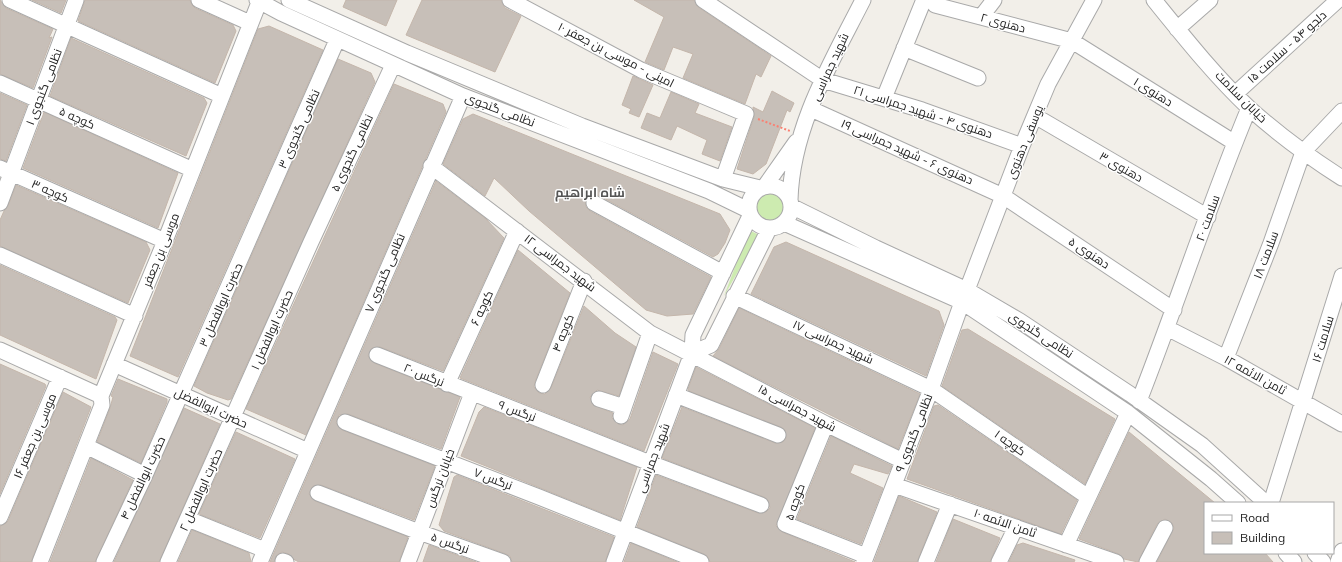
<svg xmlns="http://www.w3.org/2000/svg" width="1342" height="562" font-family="Mulish,Cairo,sans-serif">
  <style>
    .grass { fill: #cdebb0 }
    .building { fill: #c7bfb8; stroke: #c4b6ab }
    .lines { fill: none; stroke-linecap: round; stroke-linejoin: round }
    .minor-casing { stroke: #a9a9a9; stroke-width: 17 }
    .path { stroke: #fa8072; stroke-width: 2; stroke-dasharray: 2 2; stroke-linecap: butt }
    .minor { stroke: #fff; stroke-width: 15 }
    .labels { text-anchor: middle; stroke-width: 3; stroke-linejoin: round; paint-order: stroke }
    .street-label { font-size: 12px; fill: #222; stroke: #fff }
    .neighbourhood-label { font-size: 13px; font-weight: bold; fill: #555; stroke: #fff }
  </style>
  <rect width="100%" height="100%" fill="#f2efe9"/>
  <path class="grass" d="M753 207a17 17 0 1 1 34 0a17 17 0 1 1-34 0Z
    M749,230l10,5 -35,61z"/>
  <path class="building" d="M0,0l6,8 47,21 -4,9 3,-1 -19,51 -33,-14z
    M32,0h34l-5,13z
    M85,0h105l2,5 3,3 38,17 3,6 -21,52 -137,-62z
    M346,0h51l-11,26 -43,-19z
    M422,0h79l4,8 16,8 -26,56 -89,-37z
    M634,0h60l4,7 73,49 -10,21 -5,-3 -11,30 -62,-26 10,-24 -20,-7 -9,23 -19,-8 19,-45z
    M269,26l54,24 -145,327 -48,-21 128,-327z
    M71,38l133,60 3,5 -21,53 -136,-60z
    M338,59l33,14 4,9 -144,317 -3,1 -21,-7 -13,-7z
    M633,76l20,9 -14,32 -10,-4 2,-4 -9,-4z
    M394,84l49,20 3,8 -140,323 -60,-26z
    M772,91l22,12 -4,9 -3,-2 -21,54 -13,10 -16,-5 17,-52 -1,-10 10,5z
    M671,92l28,12 -4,9 37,14 -12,34 -18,-7 5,-14 -30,-14 -6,14 -30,-12 6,-15 13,5z
    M0,93l27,12 -21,56 -6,-2z
    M44,112l134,61 -20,55 -135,-60z
    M473,114l247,100 10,16 -5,13 -7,11 -5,3 -115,-62h-8l-4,4v8l4,4 121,66 -18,37 -26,2 -21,-6 -117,-99 -35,-33 -9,18 -42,-32 20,-45z
    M436,181l49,37 19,20 -61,133 -63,-24 -8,1 -4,8 6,7 86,34 -19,52 -93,-35 -9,1 -3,8 6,7 93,36 -21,54 -93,-35 -8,1 -4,8 6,7 93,36 -9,25h-100l-4,-2 -6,-6 -7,-2 -5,3 -3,7h-4z
    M16,185l130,57 4,8 -22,53 -128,-57v-26l4,-9 4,-5z
    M786,242l153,69 5,14 -18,51 -175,-82 23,-47z
    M518,250l52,43 -35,89 -1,5 5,6 6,1 6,-6 33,-82 31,27 21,14 -17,49 -22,-6 -7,7 3,8 20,8 -1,5 6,6 5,1 7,-6 23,-67 25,12 -34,87 -184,-73z
    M0,265l115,52 2,3 -21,59 -96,-44z
    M739,308l181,86 -22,55 -185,-93 6,-7z
    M968,329l147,90 -30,65 -143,-98 20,-56z
    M0,364l45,20 1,2 -46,108z
    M696,367l119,61 -39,98 6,6 73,30h-145l-2,-5 -4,-3 -67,-27 19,-52 102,38 8,-1 4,-4 -2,-8 -4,-3 -102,-39 20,-51 93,36 8,-1 3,-4 -1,-8 -4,-3 -92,-36 -1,-2z
    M118,379l49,20v3l-26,61 -44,-21 13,-34 3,-11 -2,-1z
    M63,392l28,15 -60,155h-31v-36l5,-2 3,-3z
    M938,405l139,95 -16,34 -154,-55 27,-73z
    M484,407l153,60 -17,53 -159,-64 18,-44z
    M184,408l36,16 -61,138h-45z
    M236,432l59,27 -35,79 -61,-24z
    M1129,432l86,71h-10v50h60l8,9h-116l17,-34 -2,-5 -7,-4 -8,5 -19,38 -14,-3 -5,-5 -40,-15z
    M831,436l61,30 -4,8 -34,-10 -4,9 33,15 -22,56 -64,-25z
    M91,458l42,22 -38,82h-45z
    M457,475l157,62 -9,25h-93l-2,-6 -4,-2 -62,-23 -5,-6 15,-48z
    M899,496l38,16 -20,50h-43z
    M953,519l47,19 -10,24h-54z
    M192,530l57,23 2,9h-73z
    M631,543l46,19h-53z
    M1023,543l52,17 -1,2h-65l8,-17z
    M429,545l47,17h-53z"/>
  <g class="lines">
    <g class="minor-casing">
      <path id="minor" d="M10,0l212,96
        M199,0l51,23
        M257,0l24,13 182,83 246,95 39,19
        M289,0l118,53 175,73 141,53 37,9
        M510,0l131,70 105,44 -23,65
        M703,0l120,80 99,30 100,36
        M1154,0c30,37 61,76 95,108 29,26 60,49 93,70
        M935,5l137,36 163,102
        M981,17l13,-17
        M1177,29l33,-29
        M904,48l74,30
        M0,83l193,87
        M1235,94l103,-94
        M884,98l39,-96
        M811,109l192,87 171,114
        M1035,116l173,101
        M431,166l219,167 176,91 77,37
        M0,168l165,73
        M749 207a21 21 0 1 1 42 0a21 21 0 1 1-42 0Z
        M765,186l31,-44
        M790,200c2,-73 41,-137 73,-200
        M0,203l76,-203
        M594,203l129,70
        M791,206l85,42 91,42 53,31 110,73 72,51 64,58
        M784,223l178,79 166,111 83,66 27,24
        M0,255l135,61
        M967,290l55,-144 26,-62 46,-84
        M734,296l197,93 157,108
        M1167,328l59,30 116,66
        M0,350l101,46 64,-155 95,-241
        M692,353l19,-8 58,-116
        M377,355l273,108 111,42
        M1226,358l45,-115 32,-91 39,-41
        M114,364l194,87
        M447,384l70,-153
        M543,385l41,-104
        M676,395l102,40
        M599,399l25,8
        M1139,401c38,-97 70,-197 110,-293
        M621,416l29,-83
        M345,422l194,75 162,65
        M826,424l-41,100 81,32
        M86,446l59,29
        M894,485l222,77
        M318,493l101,39 84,30
        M1271,503l71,-227
        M0,517l60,-140
        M188,519l77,31
        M1066,545l62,-132
        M1286,553l8,9
        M1315,553l8,9
        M283,561l3,1
        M40,562l62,-157 -1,-9
        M104,562l41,-87 192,-435
        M168,562l143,-320 82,-177
        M260,562l203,-466
        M408,562l64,-169
        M614,562l78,-209 1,-18 57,-119
        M864,562l67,-173 31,-87
        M926,562l24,-58
        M999,562l17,-35
        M1147,562l18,-34
        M1338,562l4,-11"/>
    </g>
    <path class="path" d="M758,119l32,12"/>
    <use href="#minor" class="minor"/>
  </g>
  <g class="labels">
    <g class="street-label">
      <text transform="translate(1003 23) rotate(15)" y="4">دهنوی ۲</text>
      <text transform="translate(1287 47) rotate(-42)" y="4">دلجو ۵۴ - سلامت ۱۵</text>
      <text transform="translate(616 55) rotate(27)" y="4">امینی - موسی بن جعفر ۱۰</text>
      <text transform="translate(830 67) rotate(-65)" y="4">شهید جمراسی</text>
      <text transform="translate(44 87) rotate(-69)" y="4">نظامی گنجوی ۱</text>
      <text transform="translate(1153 92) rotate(32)" y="4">دهنوی ۱</text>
      <text transform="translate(1241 97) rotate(45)" y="4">خیابان سلامت</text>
      <text transform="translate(500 110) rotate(21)" y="4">نظامی گنجوی</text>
      <text transform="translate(923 112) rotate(18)" y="4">دهنوی ۴ - شهید جمراسی ۲۱</text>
      <text transform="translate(77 118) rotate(24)" y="4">کوچه ۵</text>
      <text transform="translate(299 129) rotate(-66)" y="4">نظامی گنجوی ۳</text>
      <text transform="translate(1025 142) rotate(-68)" y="4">یوسفی دهنوی</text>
      <text transform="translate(907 152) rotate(24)" y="4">دهنوی ۶ - شهید جمراسی ۱۹</text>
      <text transform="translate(352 153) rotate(-65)" y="4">نظامی گنجوی ۵</text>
      <text transform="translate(1121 167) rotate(30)" y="4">دهنوی ۳</text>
      <text transform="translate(50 191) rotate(24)" y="4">کوچه ۳</text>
      <text transform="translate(1208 218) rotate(-70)" y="4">سلامت ۲۰</text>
      <text transform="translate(161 250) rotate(-68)" y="4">موسی بن جعفر</text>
      <text transform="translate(1089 253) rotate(34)" y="4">دهنوی ۵</text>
      <text transform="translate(1266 255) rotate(-69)" y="4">سلامت ۱۸</text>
      <text transform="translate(560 263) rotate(37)" y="4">شهید جمراسی ۱۲</text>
      <text transform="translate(385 273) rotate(-67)" y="4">نظامی گنجوی ۷</text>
      <text transform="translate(221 305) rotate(-66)" y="4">حضرت ابوالفضل ۳</text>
      <text transform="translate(482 308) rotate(-65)" y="4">کوچه ۶</text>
      <text transform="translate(272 330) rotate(-66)" y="4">حضرت ابوالفضل ۱</text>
      <text transform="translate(563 333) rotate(-68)" y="4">کوچه ۴</text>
      <text transform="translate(1041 335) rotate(33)" y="4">نظامی گنجوی</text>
      <text transform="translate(1323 339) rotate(-73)" y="4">سلامت ۱۶</text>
      <text transform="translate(833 342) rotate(25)" y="4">شهید جمراسی ۱۷</text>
      <text transform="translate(424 375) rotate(22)" y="4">نرگس ۲۰</text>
      <text transform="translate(1255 375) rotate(29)" y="4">ثامن الائمه ۱۲</text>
      <text transform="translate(211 408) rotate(25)" y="4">حضرت ابوالفضل</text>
      <text transform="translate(797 408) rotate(28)" y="4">شهید جمراسی ۱۵</text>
      <text transform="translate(517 411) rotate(21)" y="4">نرگس ۹</text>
      <text transform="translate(914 433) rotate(-69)" y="4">نظامی گنجوی ۹</text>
      <text transform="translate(35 436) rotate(-67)" y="4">موسی بن جعفر ۱۶</text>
      <text transform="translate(1010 443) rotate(35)" y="4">کوچه ۱</text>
      <text transform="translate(653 458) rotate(-69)" y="4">شهید جمراسی</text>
      <text transform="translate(143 478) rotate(-65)" y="4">حضرت ابوالفضل ۴</text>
      <text transform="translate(440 478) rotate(-69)" y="4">خیابان نرگس</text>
      <text transform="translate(493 479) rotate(21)" y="4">نرگس ۷</text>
      <text transform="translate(201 490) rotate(-66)" y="4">حضرت ابوالفضل ۲</text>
      <text transform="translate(795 502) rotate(-71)" y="4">کوچه ۵</text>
      <text transform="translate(1005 523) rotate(19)" y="4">ثامن الائمه ۱۰</text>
      <text transform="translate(450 543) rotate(20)" y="4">نرگس ۵</text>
    </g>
    <g class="neighbourhood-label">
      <text x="590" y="197">شاه ابراهیم</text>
    </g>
  </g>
  <rect x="1204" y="502" width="130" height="52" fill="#ffffff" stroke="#a7a7a7"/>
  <rect x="1212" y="515" width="20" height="6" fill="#ffffff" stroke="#a7a7a7"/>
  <text x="1240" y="522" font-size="12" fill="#222222">Road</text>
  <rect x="1212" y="532" width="20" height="12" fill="#c7bfb8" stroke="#a7a7a7"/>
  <text x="1240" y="542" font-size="12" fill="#222222">Building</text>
</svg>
